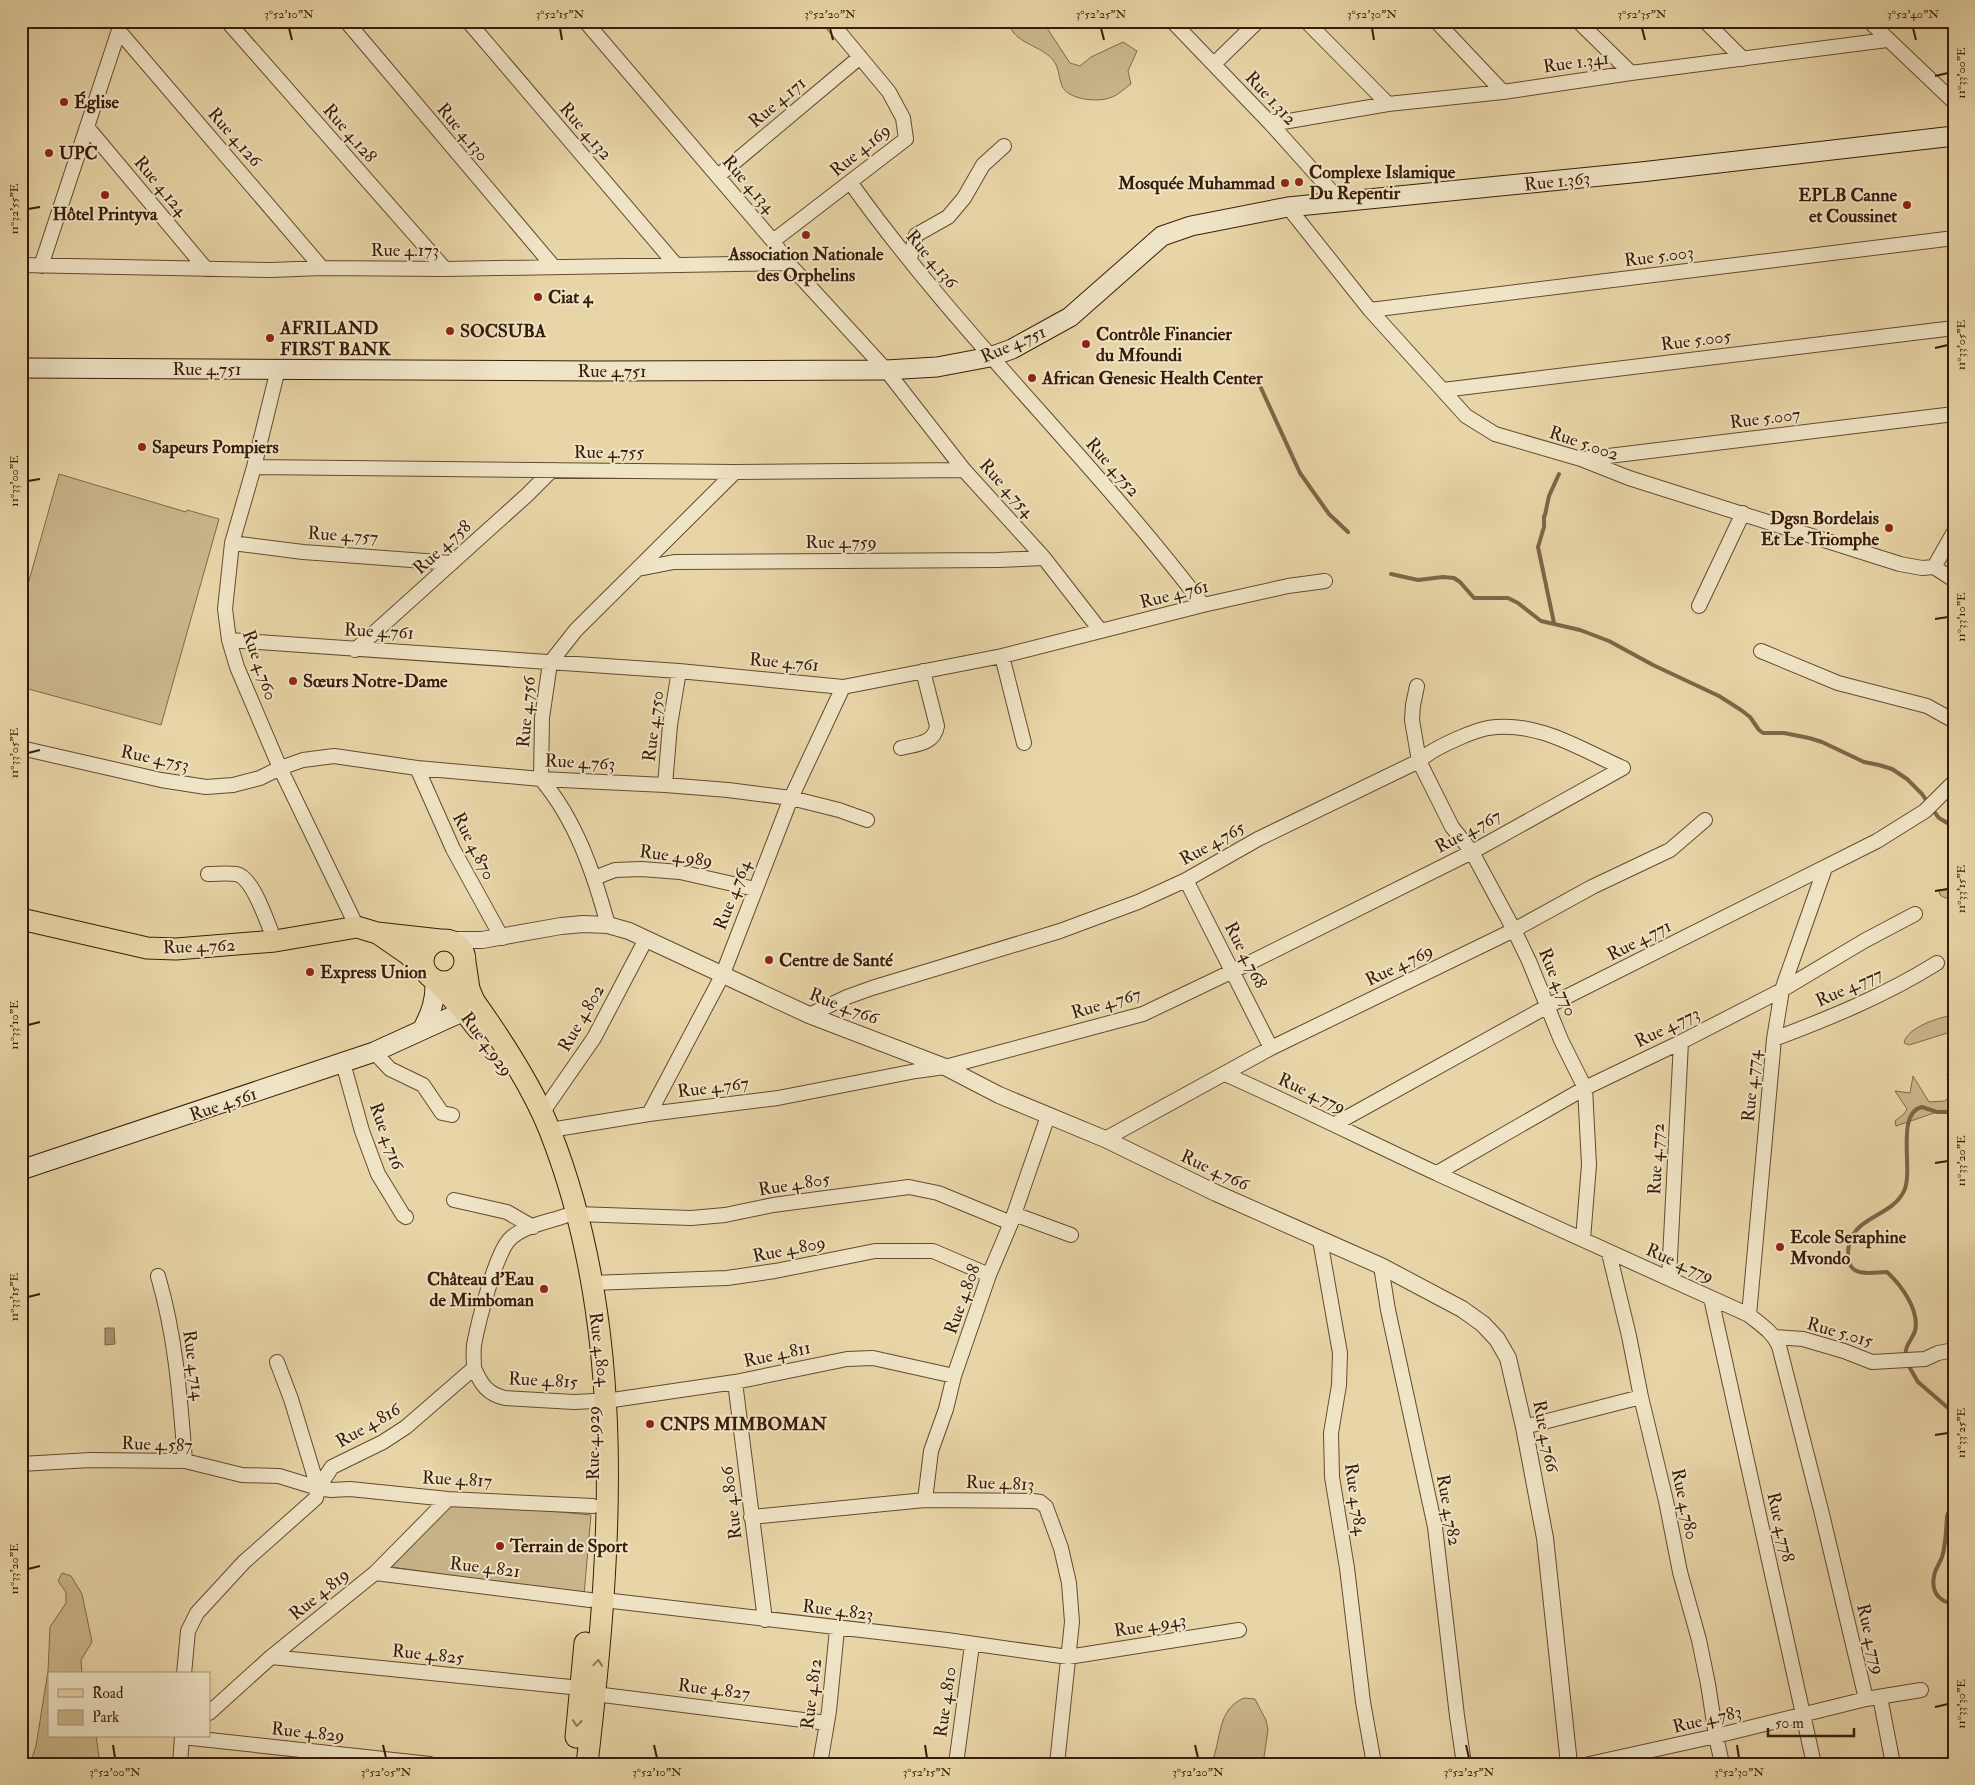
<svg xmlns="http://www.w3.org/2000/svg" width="1975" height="1785" font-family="'IM FELL Double Pica',serif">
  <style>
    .green { fill: #cab68c; stroke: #81694a }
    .water { fill: #ac9671; stroke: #7e6547 }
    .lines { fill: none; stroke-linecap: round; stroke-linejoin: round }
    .stream { stroke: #7e6547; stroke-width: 4 }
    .minor-casing { stroke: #644a30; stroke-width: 16 }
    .tertiary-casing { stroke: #644a30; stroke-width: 18 }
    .secondary-casing { stroke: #381c09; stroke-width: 21 }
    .primary-casing { stroke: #381c09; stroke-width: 23 }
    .minor { stroke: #f0e4c6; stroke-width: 14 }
    .tertiary { stroke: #f0e4c6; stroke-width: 16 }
    .secondary { stroke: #f0e4c6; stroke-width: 19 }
    .primary { stroke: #e8d5a7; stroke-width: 21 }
    .oneway { stroke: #907858 }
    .ticks { fill: none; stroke: #381c09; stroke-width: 2 }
    .poi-dot { fill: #8f2418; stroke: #f0e4c6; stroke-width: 2 }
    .labels { text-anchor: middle; stroke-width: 4; stroke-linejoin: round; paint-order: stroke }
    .street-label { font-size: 18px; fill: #381c09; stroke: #f0e4c6 }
    .poi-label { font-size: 18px; font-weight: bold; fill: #381c09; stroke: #f0e4c6; text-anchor: start }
    .neatline { fill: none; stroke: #381c09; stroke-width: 2 }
    .ticks-label { font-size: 12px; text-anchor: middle; fill: #381c09 }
  </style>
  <rect width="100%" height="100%" fill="#e8d5a7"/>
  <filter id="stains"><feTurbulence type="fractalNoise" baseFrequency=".004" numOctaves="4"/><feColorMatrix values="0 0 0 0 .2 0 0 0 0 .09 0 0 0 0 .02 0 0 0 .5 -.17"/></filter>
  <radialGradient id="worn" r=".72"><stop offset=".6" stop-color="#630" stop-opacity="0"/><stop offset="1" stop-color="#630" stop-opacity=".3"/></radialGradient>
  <path class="green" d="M1008,21l35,1 27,41 10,3 11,-9 32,-15 14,9 -9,20 3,13c-6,4 -13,11 -19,13 -13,6 -44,3 -50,-11 -5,-14 -2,-23 -17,-33 -14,-10 -32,-12 -37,-32z
    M59,474l127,38 1,-2 32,9 -58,206 -140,-38v-78z
    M1954,888v9l-9,1 -5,-3 -1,-5z
    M1954,1015v16l-45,14 -5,-2c3,-16 36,-26 50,-28z
    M1954,1071v41h-17l-41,14 -1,-5 9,-7 3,-5 -12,-18 15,2 3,-17 16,26 16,-1 6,-7 -4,-20z
    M450,1501l141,14 -7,80 -192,-28z
    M62,1573l9,3 11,18 10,48 -11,18 1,14h-33v62h47l4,28h-70l6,-18 12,-75 2,-44 16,-24v-11l-8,-11z
    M1244,1698l11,1 11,21 2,10 -5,34h-52c11,-24 5,-54 33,-66z"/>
  <path class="water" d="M105,1328h9l1,16 -10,1z"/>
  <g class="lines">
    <path class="stream" d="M1261,388l39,85 29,41 19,18
      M1545,515l4,-19 10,-22
      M1544,516v11l-6,20 16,76
      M1391,574l27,6 25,-3 11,1 6,4 14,16h34l10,5 23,18 39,9 29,11 44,24 66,31 22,14 9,7 9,13 4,3h21l25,5 13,4 42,20 15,3 13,4 15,10 15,15 6,9
      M1932,809l7,9 15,9
      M1906,1356c-2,-10 6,-16 9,-25 5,-21 -14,-46 -28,-59 -15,0 -38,7 -39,-16 -1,-41 42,-36 56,-65 10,-20 -9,-78 18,-84l15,5h17
      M1907,1363l11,19 36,31
      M1954,1510l-6,3 -1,4c-1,14 -1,27 -5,40 -2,5 -5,10 -7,15 -5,17 1,29 19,32"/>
    <g class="minor-casing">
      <path id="minor" d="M227,21l218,248
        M346,21l207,245
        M468,21l208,244
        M585,21l188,220 15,22 98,107 78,100 80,88 56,72
        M1172,21l99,103 70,78
        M1306,21l82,83
        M1436,21l67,71
        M1578,21l53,52
        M1705,21l38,38
        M1869,21l85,81
        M119,31l203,237
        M1214,64l44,-43
        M1271,124l117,-20 115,-12 128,-19 256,-33
        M87,127l119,142
        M718,176l142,-119
        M850,182c107,150 242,277 353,423
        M1288,207l82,103 96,106 29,18 86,25 48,19 271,86 22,4 12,-1 20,13
        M773,241l133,-102 -3,-21 -14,-26 -59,-71
        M910,259l6,-24 32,-18 16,-19 19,-33 21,-19
        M21,265l250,5 51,-2 123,1 343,-6
        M41,266l81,-245
        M1370,310l584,-72
        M278,369l-24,98 -22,76 -7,66 4,31 8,27 43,101 77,159
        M1443,390l511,-62
        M1584,459l370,-45
        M254,467l481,5 229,-2
        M232,543l71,9 149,11
        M1934,567l20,-35
        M638,569l36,-7 324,-2 46,-2
        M1699,606l44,-93
        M229,640l450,31 164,16 159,-31 201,-51 85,-19 37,-5
        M355,650l172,-155 25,-25
        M1761,651l77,32 89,23 27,15
        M1002,656l22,87
        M1417,686l-4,19 -1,15 7,41 33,66 20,25 42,78 15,31 32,79 24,48 4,77 -6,74
        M21,748l140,32 45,7 27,-2 27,-7 20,-10 23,-8 31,-4 83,12 124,11 124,6 63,5 63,8 48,12 28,10
        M901,748c16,-4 33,-4 36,-22l-14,-55
        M417,768l36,81 49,89
        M665,785l5,-60 9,-54
        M208,874c9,0 19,-1 28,0 18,3 32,52 39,67
        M594,878l21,-8 26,-1 39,3 75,17
        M1186,880l85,168
        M608,925c-14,-51 -32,-105 -67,-146l1,-61 8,-55 26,-33 159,-158
        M809,1015l38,-18 25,-9 188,-57 78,-29 48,-22 72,-41 161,-78c11,-10 26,-17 40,-23 9,-4 19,-8 29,-10 49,-8 92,21 135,40
        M1774,1039c56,-21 112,-44 163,-76
        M374,1052l16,17 33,16 19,28 10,2
        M343,1063l19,68 16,43 25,41 3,2
        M1225,1074c72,32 142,67 213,100 104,47 208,94 311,141 12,10 24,17 30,31l42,164 45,189
        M542,1113l52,-75 52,-99
        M649,1114l73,-138 69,-178 52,-111
        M1335,1124l213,-118 329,-165 48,-30 29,-29
        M550,1130l99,-16 129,-16 138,-27 29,-4 198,-53 90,-43 239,-119 151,-84
        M1105,1139l166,-91 243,-118 78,-43 78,-37 35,-30
        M1437,1173l148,-85 96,-46 101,-52 82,-49 51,-27
        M454,1200l53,12 26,15
        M577,1214l114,4 34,-3 48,-10 136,-18 29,6 73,30
        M1014,1214l57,21
        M1320,1240l20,113 -1,32 -8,48 1,44 15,91 16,134 11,62
        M1609,1253l20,83 12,61 25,104 14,71 19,68 9,44 8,52 6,28
        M1381,1266l7,44 47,217 22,189 7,48
        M158,1276c18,62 22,121 27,185
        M1669,1278l12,-236
        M591,1283l136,-5 48,-7 100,-20h58l56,24
        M1711,1298l103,466
        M1749,1315l25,-276 8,-49 43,-122
        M1775,1337l28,2 41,12 28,11 53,-3 13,-6 16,-3
        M277,1362l14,37 27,89
        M474,1368c7,16 13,26 31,30l69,4 20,-1
        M735,1382l30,238
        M606,1401l129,-19 112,-23 26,-1 81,18
        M1524,1427l117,-30
        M21,1464l70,-4 94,1 57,14 37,1 39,12 13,2 19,-1 98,10 145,7
        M925,1500l6,-49 15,-42 8,-33 35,-101 22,-52 37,-107
        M751,1517l174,-17 108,1 7,1 6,5 15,41 8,35 3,39 -15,142
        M375,1573l215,27
        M604,1600l343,40 121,17 171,-27
        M271,1657l310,31
        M184,1674l4,-43 9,-18 47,-51 72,-64 2,-10 14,-21 51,-25 23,-15 68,-59c0,-7 -1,-15 0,-23 4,-22 21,-89 35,-105 13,-14 39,-18 56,-24
        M595,1694l232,29
        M1880,1697l13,67
        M209,1713l62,-56 104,-84 73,-74
        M182,1737l248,27
        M180,1764l2,-28
        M820,1764l9,-53 8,-82
        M956,1764l16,-119
        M1589,1764l127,-28 150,-37 55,-9"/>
    </g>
    <g class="tertiary-casing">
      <path id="tertiary" d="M447,940h35l79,-14 22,-2 25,1 21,6 180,84 136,52 54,28 106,44 111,54 165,73 81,43 21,15 14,15 11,19 16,69 21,111 24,226"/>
    </g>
    <g class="secondary-casing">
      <path id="secondary" d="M21,368l578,3 287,-1 51,-3 53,-10 22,-8 58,-32 92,-81 29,-10 97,-19 353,-35 313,-36
        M422,1030c9,-17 14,-30 13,-50
        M21,1170l353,-118 90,-41"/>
    </g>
    <g class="primary-casing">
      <path id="primary" d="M21,919l126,29 29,1 99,-8 82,-14 20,6 63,7
        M379,934l29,20 16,14
        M423 961a21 21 0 1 1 42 0a21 21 0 1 1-42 0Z
        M465,962l4,27 5,12c27,38 59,87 76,130 79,201 61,424 37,633
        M435,980l29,31 14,18
        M576,1737l9,-94"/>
    </g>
    <use href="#minor" class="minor"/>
    <use href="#tertiary" class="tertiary"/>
    <use href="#secondary" class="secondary"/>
    <use href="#primary" class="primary"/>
  </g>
  <defs><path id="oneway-chevron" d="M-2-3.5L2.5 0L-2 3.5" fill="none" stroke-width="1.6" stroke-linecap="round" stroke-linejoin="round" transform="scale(1.25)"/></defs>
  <g class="oneway">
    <use href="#oneway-chevron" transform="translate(598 1663) rotate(-85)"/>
    <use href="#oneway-chevron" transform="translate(577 1723) rotate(96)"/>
  </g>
  <path class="ticks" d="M289,28l3,12M560,28l2,12M830,28l3,12M1101,28l3,12M1372,28l2,12M1642,28l3,12M1913,28l3,12M1935,76l13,-3M28,209l12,-2M1935,348l13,-3M28,481l12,-2M1935,619l13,-2M28,753l12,-3M1935,891l13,-2M28,1025l12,-3M1935,1163l13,-2M28,1297l12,-3M1935,1435l13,-2M28,1569l12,-3M1935,1707l13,-3M113,1745l2,13M383,1745l3,13M654,1745l3,13M925,1745l2,13M1195,1745l3,13M1466,1745l3,13M1737,1745l2,13"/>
  <g class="poi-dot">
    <circle cx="64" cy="102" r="5"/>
    <circle cx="49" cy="153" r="5"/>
    <circle cx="1299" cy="182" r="5"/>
    <circle cx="1285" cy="183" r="5"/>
    <circle cx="105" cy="195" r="5"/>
    <circle cx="1907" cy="205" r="5"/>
    <circle cx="806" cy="235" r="5"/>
    <circle cx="538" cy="297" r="5"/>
    <circle cx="450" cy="331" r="5"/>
    <circle cx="270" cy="338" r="5"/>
    <circle cx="1086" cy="344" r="5"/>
    <circle cx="1032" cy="378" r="5"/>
    <circle cx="142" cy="447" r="5"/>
    <circle cx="1889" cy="528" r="5"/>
    <circle cx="293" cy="681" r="5"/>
    <circle cx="769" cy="960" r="5"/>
    <circle cx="310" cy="972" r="5"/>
    <circle cx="1780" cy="1247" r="5"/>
    <circle cx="544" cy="1289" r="5"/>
    <circle cx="650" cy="1424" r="5"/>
    <circle cx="500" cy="1546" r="5"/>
  </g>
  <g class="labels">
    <g class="street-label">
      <text transform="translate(1576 62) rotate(-8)" y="6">Rue 1.341</text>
      <text transform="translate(1271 98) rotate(47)" y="6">Rue 1.312</text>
      <text transform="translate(777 102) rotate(-40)" y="6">Rue 4.171</text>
      <text transform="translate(586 131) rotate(49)" y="6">Rue 4.132</text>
      <text transform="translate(463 132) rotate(50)" y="6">Rue 4.130</text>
      <text transform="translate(350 133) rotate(49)" y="6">Rue 4.128</text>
      <text transform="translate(235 137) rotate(49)" y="6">Rue 4.126</text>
      <text transform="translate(860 150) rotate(-39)" y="6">Rue 4.169</text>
      <text transform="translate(1557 181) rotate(-6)" y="6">Rue 1.363</text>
      <text transform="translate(749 184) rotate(49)" y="6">Rue 4.134</text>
      <text transform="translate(161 186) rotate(50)" y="6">Rue 4.124</text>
      <text x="405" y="256">Rue 4.173</text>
      <text transform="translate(1659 256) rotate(-7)" y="6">Rue 5.003</text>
      <text transform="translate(932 259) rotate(50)" y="6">Rue 4.136</text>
      <text transform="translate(1696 340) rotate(-7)" y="6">Rue 5.005</text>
      <text transform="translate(1013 344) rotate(-23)" y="6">Rue 4.751</text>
      <text x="207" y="375">Rue 4.751</text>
      <text x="612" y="377">Rue 4.751</text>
      <text transform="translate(1765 418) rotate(-7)" y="6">Rue 5.007</text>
      <text transform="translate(1584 443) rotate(19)" y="6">Rue 5.002</text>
      <text x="609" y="458">Rue 4.755</text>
      <text transform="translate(1113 467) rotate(49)" y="6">Rue 4.752</text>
      <text transform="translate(1007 488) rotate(48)" y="6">Rue 4.754</text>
      <text transform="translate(343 535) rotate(4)" y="6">Rue 4.757</text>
      <text x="841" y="548">Rue 4.759</text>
      <text transform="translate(442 547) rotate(-42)" y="6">Rue 4.758</text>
      <text transform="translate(1174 594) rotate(-14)" y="6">Rue 4.761</text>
      <text transform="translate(379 631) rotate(3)" y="6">Rue 4.761</text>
      <text transform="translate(784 662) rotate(5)" y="6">Rue 4.761</text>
      <text transform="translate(260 665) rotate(71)" y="6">Rue 4.760</text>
      <text transform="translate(526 712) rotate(-85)" y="6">Rue 4.756</text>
      <text transform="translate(653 726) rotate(-83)" y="6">Rue 4.750</text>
      <text transform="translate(155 758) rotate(12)" y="6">Rue 4.753</text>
      <text transform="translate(580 762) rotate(3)" y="6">Rue 4.763</text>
      <text transform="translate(1468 831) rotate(-28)" y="6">Rue 4.767</text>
      <text transform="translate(1212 843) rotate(-29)" y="6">Rue 4.765</text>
      <text transform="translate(474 846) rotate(63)" y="6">Rue 4.870</text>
      <text transform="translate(676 856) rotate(8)" y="6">Rue 4.989</text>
      <text transform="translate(732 895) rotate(-69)" y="6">Rue 4.764</text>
      <text transform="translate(1639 940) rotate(-27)" y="6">Rue 4.771</text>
      <text transform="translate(199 946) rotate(-2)" y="6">Rue 4.762</text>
      <text transform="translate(1246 955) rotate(63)" y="6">Rue 4.768</text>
      <text transform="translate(1399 965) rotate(-26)" y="6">Rue 4.769</text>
      <text transform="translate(1558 982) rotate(67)" y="6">Rue 4.770</text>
      <text transform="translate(1849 987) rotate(-24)" y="6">Rue 4.777</text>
      <text transform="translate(1106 1003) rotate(-16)" y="6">Rue 4.767</text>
      <text transform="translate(844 1006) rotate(21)" y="6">Rue 4.766</text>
      <text transform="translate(581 1018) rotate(-60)" y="6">Rue 4.802</text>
      <text transform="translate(1667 1027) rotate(-26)" y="6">Rue 4.773</text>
      <text transform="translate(487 1044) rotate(54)" y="6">Rue 4.929</text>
      <text transform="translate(1751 1086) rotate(-85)" y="6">Rue 4.774</text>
      <text transform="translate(713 1087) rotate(-7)" y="6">Rue 4.767</text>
      <text transform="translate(1312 1093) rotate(25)" y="6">Rue 4.779</text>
      <text transform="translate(223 1104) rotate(-19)" y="6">Rue 4.561</text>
      <text transform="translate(387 1136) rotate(70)" y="6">Rue 4.716</text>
      <text transform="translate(1656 1159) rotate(-87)" y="6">Rue 4.772</text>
      <text transform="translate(1215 1170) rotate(25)" y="6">Rue 4.766</text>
      <text transform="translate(794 1184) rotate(-9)" y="6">Rue 4.805</text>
      <text transform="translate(789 1249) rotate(-11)" y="6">Rue 4.809</text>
      <text transform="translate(1680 1263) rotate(24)" y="6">Rue 4.779</text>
      <text transform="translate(962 1299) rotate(-70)" y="6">Rue 4.808</text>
      <text transform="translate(1840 1332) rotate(16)" y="6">Rue 5.015</text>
      <text transform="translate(600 1349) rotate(83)" y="6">Rue 4.804</text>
      <text transform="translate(777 1354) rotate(-12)" y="6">Rue 4.811</text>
      <text transform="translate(194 1365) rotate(82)" y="6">Rue 4.714</text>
      <text transform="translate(543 1380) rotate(3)" y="6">Rue 4.815</text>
      <text transform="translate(368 1425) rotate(-30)" y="6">Rue 4.816</text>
      <text transform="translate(1546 1436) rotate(79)" y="6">Rue 4.766</text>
      <text transform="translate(593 1443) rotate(-90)" y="6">Rue 4.929</text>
      <text transform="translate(157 1444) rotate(2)" y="6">Rue 4.587</text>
      <text transform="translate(457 1479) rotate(3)" y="6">Rue 4.817</text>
      <text transform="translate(1000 1483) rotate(2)" y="6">Rue 4.813</text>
      <text transform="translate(1356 1499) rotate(82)" y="6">Rue 4.784</text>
      <text transform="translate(731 1503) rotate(-97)" y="6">Rue 4.806</text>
      <text transform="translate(1685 1504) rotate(78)" y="6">Rue 4.780</text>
      <text transform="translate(1449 1510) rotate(80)" y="6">Rue 4.782</text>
      <text transform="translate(1781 1527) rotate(77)" y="6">Rue 4.778</text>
      <text transform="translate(485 1567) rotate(7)" y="6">Rue 4.821</text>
      <text transform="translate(319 1594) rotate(-39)" y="6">Rue 4.819</text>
      <text transform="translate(838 1610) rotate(7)" y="6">Rue 4.823</text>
      <text transform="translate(1150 1625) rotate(-9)" y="6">Rue 4.943</text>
      <text transform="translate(1871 1639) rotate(77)" y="6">Rue 4.779</text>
      <text transform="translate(428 1654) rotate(6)" y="6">Rue 4.825</text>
      <text transform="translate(714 1689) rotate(7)" y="6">Rue 4.827</text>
      <text transform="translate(811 1694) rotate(-83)" y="6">Rue 4.812</text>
      <text transform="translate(945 1702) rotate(-82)" y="6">Rue 4.810</text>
      <text transform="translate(1707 1719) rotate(-13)" y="6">Rue 4.783</text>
      <text transform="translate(308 1732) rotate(6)" y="6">Rue 4.829</text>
    </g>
    <g class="poi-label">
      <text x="74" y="108">Église</text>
      <text x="59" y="159">UPC</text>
      <text x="1309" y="178">Complexe Islamique<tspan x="1309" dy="21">Du Repentir</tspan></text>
      <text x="1275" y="189" text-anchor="end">Mosquée Muhammad</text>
      <text x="1897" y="201" text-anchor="end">EPLB Canne<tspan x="1897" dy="21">et Coussinet</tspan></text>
      <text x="105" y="220" text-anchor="middle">Hôtel Printyva</text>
      <text x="806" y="260" text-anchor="middle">Association Nationale<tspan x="806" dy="21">des Orphelins</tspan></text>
      <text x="548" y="303">Ciat 4</text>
      <text x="280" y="334">AFRILAND<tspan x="280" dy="21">FIRST BANK</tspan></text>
      <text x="460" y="337">SOCSUBA</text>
      <text x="1096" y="340">Contrôle Financier<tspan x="1096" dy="21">du Mfoundi</tspan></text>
      <text x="1042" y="384">African Genesic Health Center</text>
      <text x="152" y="453">Sapeurs Pompiers</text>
      <text x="1879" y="524" text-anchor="end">Dgsn Bordelais<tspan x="1879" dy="21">Et Le Triomphe</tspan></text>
      <text x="303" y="687">Sœurs Notre-Dame</text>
      <text x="779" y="966">Centre de Santé</text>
      <text x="320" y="978">Express Union</text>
      <text x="1790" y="1243">Ecole Seraphine<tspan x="1790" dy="21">Mvondo</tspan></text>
      <text x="534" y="1285" text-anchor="end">Château d'Eau<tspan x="534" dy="21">de Mimboman</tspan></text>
      <text x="660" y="1430">CNPS MIMBOMAN</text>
      <text x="510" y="1552">Terrain de Sport</text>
    </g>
  </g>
  <rect width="1975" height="1785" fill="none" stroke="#e8d5a7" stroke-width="55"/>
  <rect x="48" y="1672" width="162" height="65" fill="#f0e4c6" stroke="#a6947a"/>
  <rect x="58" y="1689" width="25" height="8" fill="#e8d5a7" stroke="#a6947a"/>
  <text x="92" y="1698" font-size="15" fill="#381c09">Road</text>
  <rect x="58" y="1710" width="25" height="15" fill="#cab68c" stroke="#a6947a"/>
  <text x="92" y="1722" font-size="15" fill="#381c09">Park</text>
  <path d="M1768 1728v8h86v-8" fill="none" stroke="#381c09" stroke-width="2.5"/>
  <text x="1775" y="1728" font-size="15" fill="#381c09" stroke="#f0e4c6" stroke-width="4" paint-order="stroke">50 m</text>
  <rect x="28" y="28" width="1920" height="1730" class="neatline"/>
  <g class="ticks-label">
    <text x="289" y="18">3°52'10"N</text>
    <text x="560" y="18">3°52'15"N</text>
    <text x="830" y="18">3°52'20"N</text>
    <text x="1101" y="18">3°52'25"N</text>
    <text x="1372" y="18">3°52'30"N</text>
    <text x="1642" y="18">3°52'35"N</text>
    <text x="1913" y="18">3°52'40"N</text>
    <text transform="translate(1961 73) rotate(-90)" y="4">11°33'00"E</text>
    <text transform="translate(14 209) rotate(-90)" y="4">11°32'55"E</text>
    <text transform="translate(1961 345) rotate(-90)" y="4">11°33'05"E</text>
    <text transform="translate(14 481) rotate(-90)" y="4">11°33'00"E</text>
    <text transform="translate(1961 617) rotate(-90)" y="4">11°33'10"E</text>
    <text transform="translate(14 753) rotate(-90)" y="4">11°33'05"E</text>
    <text transform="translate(1961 889) rotate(-90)" y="4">11°33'15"E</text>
    <text transform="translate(14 1025) rotate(-90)" y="4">11°33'10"E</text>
    <text transform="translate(1961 1161) rotate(-90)" y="4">11°33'20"E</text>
    <text transform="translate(14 1297) rotate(-90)" y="4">11°33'15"E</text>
    <text transform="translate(1961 1433) rotate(-90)" y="4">11°33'25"E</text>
    <text transform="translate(14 1569) rotate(-90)" y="4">11°33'20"E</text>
    <text transform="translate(1961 1704) rotate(-90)" y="4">11°33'30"E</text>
    <text x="115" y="1776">3°52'00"N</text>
    <text x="386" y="1776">3°52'05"N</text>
    <text x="657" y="1776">3°52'10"N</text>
    <text x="927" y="1776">3°52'15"N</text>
    <text x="1198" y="1776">3°52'20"N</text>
    <text x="1469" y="1776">3°52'25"N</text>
    <text x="1739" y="1776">3°52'30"N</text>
  </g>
  <rect width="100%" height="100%" filter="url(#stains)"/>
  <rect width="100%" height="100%" fill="url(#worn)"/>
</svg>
